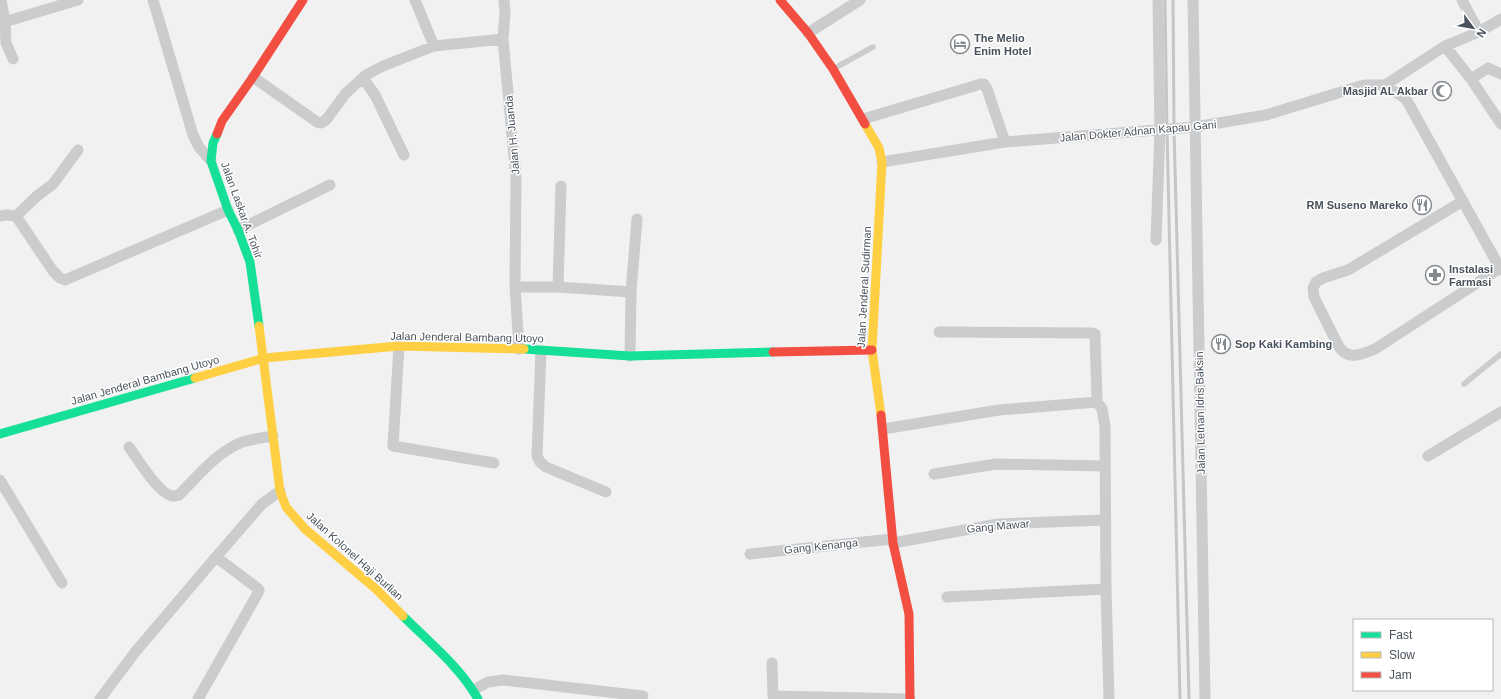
<svg xmlns="http://www.w3.org/2000/svg" width="1501" height="699" font-family="Arial,sans-serif">
  <style>
    .lines { fill: none; stroke-linecap: round; stroke-linejoin: round }
    .lane { stroke: #cbccce; stroke-width: 5.5 }
    .street { stroke: #cbccce; stroke-width: 11 }
    .fast { stroke: #16e098; stroke-width: 9 }
    .slow { stroke: #ffcf43; stroke-width: 9 }
    .jam { stroke: #f24e42; stroke-width: 9 }
    .rail { stroke: #c6c6c8; stroke-width: 3 }
    .labels { text-anchor: middle; stroke-width: 3; stroke-linejoin: round; paint-order: stroke }
    .poi-label { font-size: 11px; font-weight: bold; fill: #49525c; stroke: #fff; text-anchor: start }
    .street-label { font-size: 11px; fill: #49525c; stroke: #fff }
  </style>
  <rect width="100%" height="100%" fill="#f1f1f1"/>
  <g class="lines">
    <path class="lane" d="M833,69l40,-22
      M1464,384l37,-30"/>
    <path class="street" d="M1,0l4,21 6,-1 67,-20
      M153,0l40,135 6,12 12,14
      M415,0l19,46
      M504,0l1,13 -2,26 13,139 -1,109 4,62
      M1193,0l12,699
      M1462,0l17,32
      M5,21l1,22 7,16
      M808,33l52,-33
      M1445,46l26,33 30,45
      M253,77l64,45 4,1 5,-3 20,-27 20,-18 17,-9 51,-20 69,-7
      M363,78l12,17 29,60
      M1471,79l17,-11 13,6
      M1385,85l60,-39 34,-14 22,-13
      M863,119l118,-35h3l3,5 18,53
      M882,162l123,-20 190,-15 71,-12 98,-30h21l21,14 95,171
      M1463,201l-115,69 -25,8 -7,4 -3,6 1,9 24,48c9,16 23,10 37,4l125,-81
      M0,216l7,-1 9,1 37,55 7,7 5,2 163,-70
      M16,216l21,-20 16,-12 25,-34
      M238,230l92,-45
      M1156,240l4,-110 -2,-130
      M515,287h43l73,5
      M558,287l3,-101
      M939,332l154,1 2,1 2,68
      M399,346l-6,100 101,17
      M541,351l-4,105 3,6 6,5 60,25
      M630,356l1,-64 6,-73
      M883,429l116,-19 98,-8 5,7 3,17 1,163 3,110
      M129,447c8,11 31,49 44,49 1,0 5,-1 6,-1 19,-19 36,-41 61,-52 10,-4 22,-5 33,-7
      M1428,456l73,-44
      M934,474l62,-10 109,2
      M0,480l62,103
      M893,543l105,-19 107,-4
      M750,554l142,-15
      M947,597l159,-8
      M772,663l1,33 137,3
      M473,690l15,-8 15,-2 140,16
      M100,699l36,-48 80,-94
      M198,699l60,-106 1,-3 -3,-3 -40,-30 46,-53 18,-13"/>
    <path class="fast" d="M217,134l-4,9 -2,18 17,49 10,20 12,32 9,64
      M524,349l106,7 143,-4
      M0,434l195,-56
      M403,616c26,26 57,51 75,83"/>
    <path class="slow" d="M865,124l14,24 3,14 -10,188 9,65
      M259,326l21,165 6,16 19,22 71,60 27,27
      M195,378l69,-20 135,-12 125,3"/>
    <path class="jam" d="M780,0l28,33 25,36 32,55
      M217,134l5,-13 31,-44 50,-77
      M773,352l99,-2
      M881,415l12,128 16,71 1,85"/>
    <path class="rail" d="M1165,0l2,130 13,569
      M1173,0l1,129 15,570"/>
  </g>
  <defs>
    <g id="hotel-ring" transform="scale(1)"><circle r="9.5" fill="#fff" stroke="#848a90" stroke-width="1.5"/><path d="M-6-4.5h1.5V1H6V5H4.5V3h-9V5H-6ZM-4 0a1.8 1.8 0 1 1 3.6 0ZM.5 0V-2.5h3Q6-2.5 6 0Z" fill="#848a90"/></g>
    <g id="mosque-ring" transform="scale(1)"><circle r="9.5" fill="#fff" stroke="#848a90" stroke-width="1.5"/><path d="M3.5-4.9A6 6 0 1 0 3.5 4.9A5 5 0 1 1 3.5-4.9Z" fill="#848a90"/></g>
    <g id="restaurant-ring" transform="scale(1)"><circle r="9.5" fill="#fff" stroke="#848a90" stroke-width="1.5"/><path d="M-5-6h1v4h1v-4h1v4h1v-4h1v5L-1.5 .5V6h-2V.5L-5-1ZM5-6V6H3V1.5H1.5Q1.5-4 5-6Z" fill="#848a90"/></g>
    <g id="pharmacy-ring" transform="scale(1)"><circle r="9.5" fill="#fff" stroke="#848a90" stroke-width="1.5"/><path d="M-2-6h4v4h4v4h-4v4h-4v-4h-4v-4h4Z" fill="#848a90"/></g>
  </defs>
  <g fill-rule="evenodd">
    <use href="#hotel-ring" x="960" y="44"/>
    <use href="#mosque-ring" x="1442" y="91"/>
    <use href="#restaurant-ring" x="1422" y="205"/>
    <use href="#pharmacy-ring" x="1435" y="275"/>
    <use href="#restaurant-ring" x="1221" y="344"/>
  </g>
  <g class="labels">
    <g class="poi-label">
      <text x="974" y="42">The Melio<tspan x="974" dy="13">Enim Hotel</tspan></text>
      <text x="1428" y="95" text-anchor="end">Masjid AL Akbar</text>
      <text x="1408" y="209" text-anchor="end">RM Suseno Mareko</text>
      <text x="1449" y="273">Instalasi<tspan x="1449" dy="13">Farmasi</tspan></text>
      <text x="1235" y="348">Sop Kaki Kambing</text>
    </g>
    <g class="street-label">
      <text transform="translate(1138 131) rotate(-5)" y="4">Jalan Dokter Adnan Kapau Gani</text>
      <text transform="translate(512 135) rotate(-95)" y="4">Jalan H. Juanda</text>
      <text transform="translate(242 210) rotate(70)" y="4">Jalan Laskar A. Tohir</text>
      <text transform="translate(864 287) rotate(-87)" y="4">Jalan Jenderal Sudirman</text>
      <text transform="translate(467 337) rotate(1)" y="4">Jalan Jenderal Bambang Utoyo</text>
      <text transform="translate(145 380) rotate(-16)" y="4">Jalan Jenderal Bambang Utoyo</text>
      <text transform="translate(1200 413) rotate(-91)" y="4">Jalan Letnan Idris Baksin</text>
      <text transform="translate(998 526) rotate(-5)" y="4">Gang Mawar</text>
      <text transform="translate(821 546) rotate(-6)" y="4">Gang Kenanga</text>
      <text transform="translate(355 556) rotate(42)" y="4">Jalan Kolonel Haji Burlian</text>
    </g>
  </g>
  <rect x="1353" y="619" width="140" height="72" fill="#ffffff" stroke="#b6babe"/>
  <rect x="1361" y="632" width="20" height="6" fill="#16e098" stroke="#b6babe"/>
  <text x="1389" y="639" font-size="12" fill="#49525c">Fast</text>
  <rect x="1361" y="652" width="20" height="6" fill="#ffcf43" stroke="#b6babe"/>
  <text x="1389" y="659" font-size="12" fill="#49525c">Slow</text>
  <rect x="1361" y="672" width="20" height="6" fill="#f24e42" stroke="#b6babe"/>
  <text x="1389" y="679" font-size="12" fill="#49525c">Jam</text>
  <g transform="translate(1473 28) rotate(122)" stroke="#ffffff" stroke-width="3" paint-order="stroke">
  <path d="M0-3L7 15L0 10L-7 15Z" fill="#49525c"/>
  <text y="-6" font-size="11" font-weight="bold" text-anchor="middle" fill="#49525c">N</text>
  </g>
</svg>
